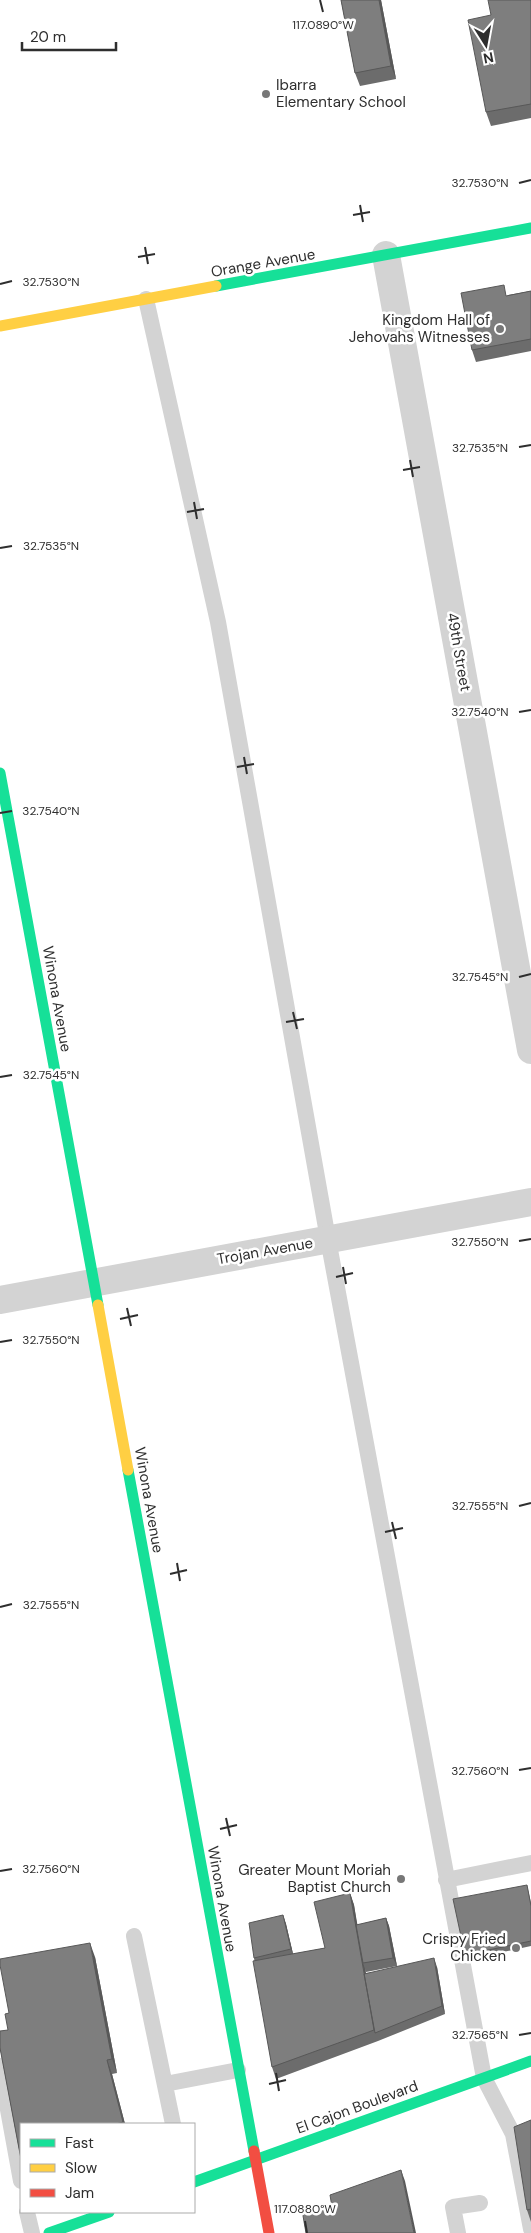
<svg xmlns="http://www.w3.org/2000/svg" width="531" height="2233" font-family="'DM Sans',sans-serif">
  <style>
    .lines { fill: none; stroke-linecap: round; stroke-linejoin: round }
    .lane { stroke: #d3d3d3; stroke-width: 16 }
    .street { stroke: #d3d3d3; stroke-width: 28 }
    .fast { stroke: #16e098; stroke-width: 11 }
    .slow { stroke: #ffcf43; stroke-width: 11 }
    .jam { stroke: #f24e42; stroke-width: 11 }
    .wall { fill: #6c6c6c }
    .shaded-wall { fill: #585858 }
    .building { fill: #7e7e7e; stroke: #585858 }
    .ticks { fill: none; stroke: #2e2e2e; stroke-width: 2 }
    .poi-dot { fill: #777; stroke: #fff; stroke-width: 2 }
    .labels { text-anchor: middle; stroke-width: 5; stroke-linejoin: round; paint-order: stroke }
    .poi-label { font-size: 15px; fill: #2e2e2e; stroke: #fff; text-anchor: end }
    .street-label { font-size: 15px; fill: #2e2e2e; stroke: #fff }
    .ticks-label { font-size: 12px; text-anchor: middle; fill: #2e2e2e; stroke: #fff; stroke-width: 5; stroke-linejoin: round; paint-order: stroke }
  </style>
  <rect width="100%" height="100%" fill="#fff"/>
  <g class="lines">
    <path class="lane" d="M146,299l72,323 110,617 156,839 29,56 18,95
      M446,1880l85,-17
      M134,1936l39,188
      M0,2066l21,115
      M165,2084l73,-14
      M27,2212l5,21
      M458,2233l-5,-26 27,-4"/>
    <path class="street" d="M386,255l145,795
      M0,1300l531,-98"/>
    <path class="fast" d="M216,286l315,-58
      M0,773l98,532
      M128,1470l126,681
      M194,2182l337,-121
      M49,2233l60,-21"/>
    <path class="slow" d="M0,326l216,-40
      M98,1305l30,165"/>
    <path class="jam" d="M254,2151l15,82"/>
  </g>
  <path class="wall" d="M341,0h40l15,79 -36,7 -5,-13z
    M531,0v118l-40,8 -5,-14 5,-97z
    M531,291v60l-55,11 -4,-12 36,-55z
    M527,1885l4,18v43l-65,14 -1,-5z
    M350,1893l4,12 3,20 29,-7 3,8 8,40 -31,6 -1,-3 1,4 71,-6 8,47 -67,27 -102,38 -4,-12 -18,-109 29,-43 3,9 7,30 32,-6z
    M95,1957l22,116 -5,1 13,50h-104v36l-21,-112 8,-18 1,-17z
    M531,2120v102l-4,-12z"/>
  <path class="shaded-wall" d="M379,0h2l15,79 -5,-13z
    M350,1893l4,12 10,58h-1l2,6 12,63 -2,1z
    M283,1915l3,9 8,34 -3,-9z
    M386,1918l3,8 8,40 -4,-8z
    M90,1943l5,14 22,116 -5,-14z
    M434,1958l3,9 8,47 -3,-8z
    M107,2060l5,14 13,50h-1z
    M401,2170l4,11 11,52h-2z"/>
  <path class="building" d="M341,0h38l12,66 -36,7z
    M488,0h43v104l-45,8 -18,-92 23,-5z
    M504,285l2,11 25,-5v48l-59,11 -11,-57z
    M527,1885l4,21v35l-66,14 -12,-56z
    M350,1893l24,137 -102,37 -19,-106 72,-13 -11,-46z
    M283,1915l8,34 -37,9 -5,-35z
    M386,1918l7,40 -30,5 -7,-38z
    M90,1943l22,116 -5,1 16,62 -7,2h-95v35l-21,-111v-17l8,-1 -3,-16 4,-1 -9,-48v-6z
    M434,1958l8,48 -67,27 -11,-59z
    M531,2120v89l-4,1 -13,-83z
    M401,2170l13,63h-108l-4,-23 30,-3 -2,-12z"/>
  <path class="ticks" d="M320,0l3,12M519,183l12,-3M360,205l3,17M353,215l17,-3M145,247l3,17M138,257l17,-3M0,284l12,-3M519,447l12,-2M410,460l3,17M403,470l17,-3M194,502l3,17M187,512l17,-3M0,548l12,-2M519,712l12,-2M244,757l3,17M237,767l17,-3M0,813l12,-2M519,977l12,-3M293,1012l4,17M286,1022l18,-3M0,1077l12,-2M519,1241l12,-2M343,1267l3,17M336,1277l17,-4M127,1308l4,18M120,1319l18,-4M0,1342l12,-2M519,1506l12,-3M392,1522l4,17M385,1532l18,-4M177,1563l3,18M170,1574l17,-4M0,1607l12,-3M519,1770l12,-2M226,1818l4,18M220,1829l17,-4M0,1871l12,-2M519,2035l12,-2M276,2073l3,18M269,2084l17,-4M305,2221l2,12"/>
  <g class="poi-dot">
    <circle cx="266" cy="94" r="5"/>
    <circle cx="500" cy="329" r="5"/>
    <circle cx="401" cy="1879" r="5"/>
    <circle cx="516" cy="1948" r="5"/>
  </g>
  <g class="labels">
    <g class="poi-label">
      <text x="276" y="90" text-anchor="start">Ibarra<tspan x="276" dy="17">Elementary School</tspan></text>
      <text x="490" y="325">Kingdom Hall of<tspan x="490" dy="17">Jehovahs Witnesses</tspan></text>
      <text x="391" y="1875">Greater Mount Moriah<tspan x="391" dy="17">Baptist Church</tspan></text>
      <text x="506" y="1944">Crispy Fried<tspan x="506" dy="17">Chicken</tspan></text>
    </g>
    <g class="street-label">
      <text transform="translate(263 263) rotate(-10)" y="5">Orange Avenue</text>
      <text transform="translate(459 652) rotate(80)" y="5">49th Street</text>
      <text transform="translate(57 999) rotate(80)" y="5">Winona Avenue</text>
      <text transform="translate(265 1251) rotate(-10)" y="5">Trojan Avenue</text>
      <text transform="translate(149 1500) rotate(80)" y="5">Winona Avenue</text>
      <text transform="translate(222 1899) rotate(80)" y="5">Winona Avenue</text>
      <text transform="translate(357 2107) rotate(-20)" y="5">El Cajon Boulevard</text>
    </g>
  </g>
  <g class="ticks-label">
    <text x="323" y="29">117.0890°W</text>
    <text x="480" y="187">32.7530°N</text>
    <text x="51" y="286">32.7530°N</text>
    <text x="480" y="452">32.7535°N</text>
    <text x="51" y="550">32.7535°N</text>
    <text x="480" y="716">32.7540°N</text>
    <text x="51" y="815">32.7540°N</text>
    <text x="480" y="981">32.7545°N</text>
    <text x="51" y="1079">32.7545°N</text>
    <text x="480" y="1246">32.7550°N</text>
    <text x="51" y="1344">32.7550°N</text>
    <text x="480" y="1510">32.7555°N</text>
    <text x="51" y="1609">32.7555°N</text>
    <text x="480" y="1775">32.7560°N</text>
    <text x="51" y="1873">32.7560°N</text>
    <text x="480" y="2039">32.7565°N</text>
    <text x="305" y="2213">117.0880°W</text>
  </g>
  <rect x="20" y="2123" width="175" height="90" fill="#ffffff" stroke="#ababab"/>
  <rect x="30" y="2139" width="25" height="8" fill="#16e098" stroke="#ababab"/>
  <text x="65" y="2148" font-size="15" fill="#2e2e2e">Fast</text>
  <rect x="30" y="2164" width="25" height="8" fill="#ffcf43" stroke="#ababab"/>
  <text x="65" y="2173" font-size="15" fill="#2e2e2e">Slow</text>
  <rect x="30" y="2189" width="25" height="8" fill="#f24e42" stroke="#ababab"/>
  <text x="65" y="2198" font-size="15" fill="#2e2e2e">Jam</text>
  <g transform="translate(486 45) rotate(169)" stroke="#ffffff" stroke-width="4" paint-order="stroke">
  <path d="M0-4L9 19L0 12L-9 19Z" fill="#2e2e2e"/>
  <text y="-8" font-size="14" font-weight="bold" text-anchor="middle" fill="#2e2e2e">N</text>
  </g>
  <path d="M22 42v8h94v-8" fill="none" stroke="#2e2e2e" stroke-width="2.5"/>
  <text x="30" y="42" font-size="15" fill="#2e2e2e" stroke="#ffffff" stroke-width="4" paint-order="stroke">20 m</text>
</svg>
